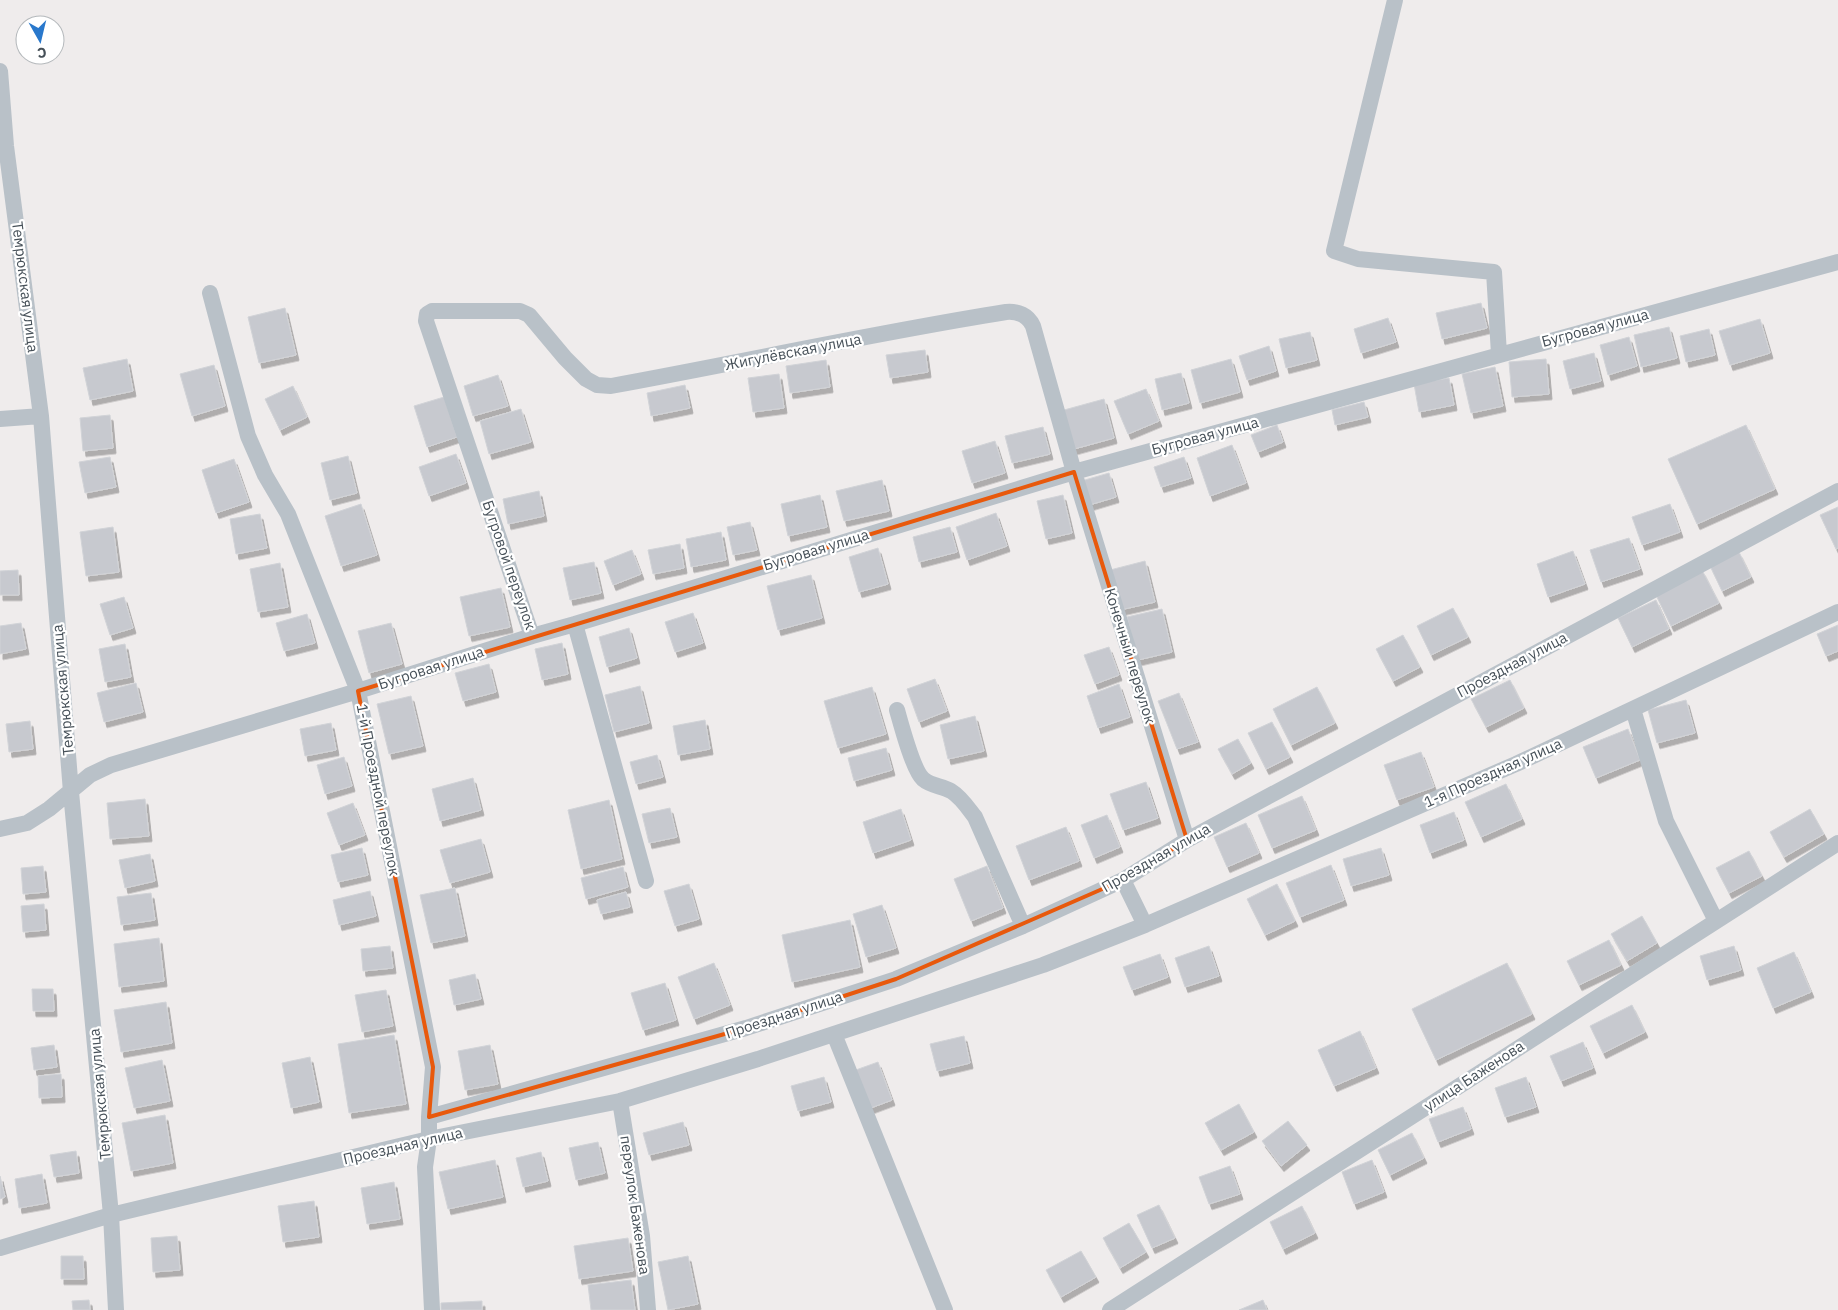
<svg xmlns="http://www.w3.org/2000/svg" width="1838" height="1310" font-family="'IBM Plex Sans',sans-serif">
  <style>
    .building { fill: #c7c9cf; stroke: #d1d3d7; filter: url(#shadow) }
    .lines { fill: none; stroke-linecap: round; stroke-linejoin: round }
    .street { stroke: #b9c1c8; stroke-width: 16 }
    .marked { fill: none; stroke: #e8590c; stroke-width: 4; stroke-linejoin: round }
    .labels { text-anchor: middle; stroke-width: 4.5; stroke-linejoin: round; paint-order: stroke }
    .street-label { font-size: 15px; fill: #465058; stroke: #fff }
  </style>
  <defs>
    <filter id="shadow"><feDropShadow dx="3" dy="5.5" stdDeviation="0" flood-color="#0004"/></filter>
  </defs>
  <rect width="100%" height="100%" fill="#efecec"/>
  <path class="building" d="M1481,303l6,25 -45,11 -6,-26z
    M285,308l11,47 -37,8 -11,-46z
    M1388,318l8,24 -35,11 -7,-24z
    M1760,319l10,34 -40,12 -11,-34z
    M1669,327l8,31 -36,9 -7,-32z
    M1709,329l6,26 -29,7 -6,-26z
    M1310,332l7,28 -31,8 -7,-29z
    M1629,337l8,29 -29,9 -8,-30z
    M1269,346l7,25 -29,9 -8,-24z
    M925,350l3,22 -38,6 -4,-23z
    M1594,353l7,28 -31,8 -7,-28z
    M127,359l6,32 -43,9 -7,-32z
    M1231,359l9,33 -40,11 -9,-33z
    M1546,359l3,35 -37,3 -3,-35z
    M826,360l4,27 -40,6 -4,-27z
    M214,365l11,41 -33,10 -12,-42z
    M1495,367l8,39 -32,7 -9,-39z
    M1181,373l8,30 -27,7 -7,-31z
    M779,374l5,34 -31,4 -5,-34z
    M498,375l10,31 -35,10 -9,-30z
    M1449,378l5,27 -35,7 -5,-28z
    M685,385l5,23 -39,8 -4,-23z
    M293,386l14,31 -27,13 -15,-31z
    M1146,389l13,32 -31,13 -14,-33z
    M444,397l13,40 -30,10 -13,-41z
    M1104,399l10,39 -40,11 -10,-39z
    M1364,402l4,15 -33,8 -3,-15z
    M521,409l10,33 -42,12 -9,-33z
    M110,415l3,33 -30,3 -3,-33z
    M1277,425l6,17 -25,10 -7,-17z
    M1746,425l29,64 -78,35 -29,-65z
    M1043,427l7,27 -38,9 -7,-27z
    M995,441l10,32 -33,10 -10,-32z
    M1232,445l14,38 -36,13 -13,-38z
    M456,454l10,29 -37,13 -10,-29z
    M348,456l9,37 -27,7 -9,-37z
    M110,457l6,30 -31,6 -6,-31z
    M1184,457l7,21 -30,9 -7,-20z
    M234,459l15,43 -33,11 -14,-43z
    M1109,473l7,24 -30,9 -8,-24z
    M882,480l7,31 -45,10 -8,-30z
    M539,491l5,25 -36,8 -5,-25z
    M820,495l7,32 -39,9 -7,-32z
    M1063,495l9,38 -26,6 -9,-38z
    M361,504l16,51 -36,11 -16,-50z
    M1670,504l10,28 -38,13 -10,-28z
    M1838,507v41l-2,1 -16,-34z
    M996,513l11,33 -40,14 -11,-33z
    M260,514l7,34 -31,6 -6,-35z
    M750,522l7,28 -24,5 -6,-28z
    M113,527l6,45 -33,4 -6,-44z
    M950,527l7,25 -38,10 -6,-25z
    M721,532l5,28 -35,7 -5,-28z
    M1629,538l11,31 -39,13 -11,-32z
    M680,544l4,24 -31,6 -5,-24z
    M878,548l10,36 -29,8 -10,-35z
    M632,550l9,24 -28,11 -9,-24z
    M1573,551l12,33 -37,13 -11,-33z
    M1739,552l12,25 -29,14 -12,-25z
    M1145,561l10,41 -35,8 -10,-40z
    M594,562l7,31 -31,7 -7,-32z
    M280,563l8,44 -30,5 -8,-43z
    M18,570l1,25h-19v-24z
    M1702,570l17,33 -48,23 -16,-33z
    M811,575l11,43 -44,12 -11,-44z
    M501,588l9,39 -41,9 -9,-39z
    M124,597l9,31 -23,7 -10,-31z
    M1656,600l13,29 -37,18 -14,-29z
    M1453,608l15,29 -37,18 -14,-29z
    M1162,609l10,43 -34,8 -11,-43z
    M693,613l10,30 -28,9 -10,-30z
    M307,614l8,29 -31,8 -8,-28z
    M21,623l5,26 -26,5v-28z
    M391,623l11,41 -33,9 -11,-42z
    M1838,625v26l-12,5 -9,-22z
    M629,628l8,30 -30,9 -8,-30z
    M1403,635l17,32 -27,14 -17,-32z
    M562,643l6,31 -26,6 -7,-31z
    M125,644l6,33 -26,5 -6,-33z
    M1109,647l10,28 -24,9 -11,-29z
    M489,664l7,28 -33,9 -8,-28z
    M935,679l12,32 -28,11 -12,-33z
    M1510,680l14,28 -38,19 -15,-28z
    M136,683l7,29 -39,10 -7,-29z
    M1119,684l11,33 -32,11 -11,-32z
    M640,686l9,37 -35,9 -9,-37z
    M872,687l14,47 -48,14 -14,-47z
    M1317,687l18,36 -44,22 -18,-36z
    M1179,693l19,49 -21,7 -19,-48z
    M411,696l12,50 -34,8 -12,-50z
    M1686,700l9,33 -38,10 -9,-33z
    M975,716l9,35 -36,8 -8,-34z
    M705,720l5,29 -32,6 -5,-29z
    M30,721l3,28 -24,3 -3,-28z
    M1272,722l18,35 -24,12 -18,-36z
    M331,723l5,27 -31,6 -5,-27z
    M1628,729l12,31 -44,18 -13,-31z
    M1238,739l13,24 -19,11 -14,-25z
    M886,748l6,22 -38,11 -6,-23z
    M1421,752l13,35 -37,13 -13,-35z
    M657,755l6,22 -27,7 -6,-22z
    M344,757l8,29 -27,8 -8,-29z
    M473,778l8,32 -41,11 -8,-32z
    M1146,782l12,36 -35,12 -13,-36z
    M1506,784l16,35 -41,18 -16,-35z
    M1302,796l14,34 -44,18 -14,-33z
    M145,799l4,37 -39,3 -3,-36z
    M609,800l13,59 -41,10 -13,-59z
    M353,803l12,32 -26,10 -12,-32z
    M670,808l7,29 -28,6 -7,-29z
    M901,809l10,31 -38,13 -10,-31z
    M1810,809l14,25 -40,23 -14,-25z
    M1454,812l10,28 -34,13 -10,-28z
    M1107,815l13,32 -26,11 -13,-33z
    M1246,823l13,30 -32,14 -13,-30z
    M1066,827l13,34 -50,19 -13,-34z
    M481,839l9,33 -40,11 -10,-33z
    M362,848l6,27 -30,7 -7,-27z
    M1381,848l8,27 -38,11 -8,-27z
    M1749,851l13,25 -33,17 -13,-25z
    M150,854l5,27 -30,7 -6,-28z
    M1331,865l13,35 -44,17 -14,-34z
    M43,866l3,26 -23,2 -2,-26z
    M987,866l16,42 -32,13 -17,-42z
    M623,867l5,20 -42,12 -5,-21z
    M689,884l10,35 -24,7 -11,-35z
    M1277,884l18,37 -30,14 -18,-36z
    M455,888l10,48 -34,7 -11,-48z
    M370,891l6,25 -37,9 -6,-25z
    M626,892l4,15 -29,7 -4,-14z
    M151,893l4,27 -34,5 -4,-28z
    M44,904l2,26 -23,2 -2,-26z
    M882,905l14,43 -30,9 -13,-43z
    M1642,916l15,27 -30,18 -16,-27z
    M850,920l10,47 -68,15 -10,-47z
    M159,938l5,43 -45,6 -5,-43z
    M1609,940l12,25 -42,20 -12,-24z
    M390,946l3,22 -30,3 -2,-22z
    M1209,946l10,30 -34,11 -10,-29z
    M1734,946l7,24 -34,10 -7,-24z
    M1794,952l17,40 -38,16 -16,-40z
    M1160,954l8,23 -36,13 -9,-23z
    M714,963l16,42 -36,14 -16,-42z
    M1507,963l25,51 -96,46 -24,-51z
    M475,974l6,25 -27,6 -5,-25z
    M665,983l11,37 -33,10 -12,-37z
    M32,989h21l1,22h-21z
    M386,990l7,36 -31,6 -7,-37z
    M166,1002l6,41 -51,9 -7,-42z
    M1632,1005l13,27 -42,21 -13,-27z
    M1360,1031l16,37 -42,18 -16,-36z
    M394,1035l12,69 -57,9 -11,-69z
    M964,1036l6,27 -33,8 -7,-27z
    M1583,1042l10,26 -32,13 -11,-25z
    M54,1045l3,22 -23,3 -3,-22z
    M490,1045l8,39 -33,6 -7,-39z
    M310,1057l9,45 -28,6 -9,-45z
    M162,1060l8,41 -36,7 -9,-40z
    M878,1062l14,38 -24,9 -15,-38z
    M61,1074l1,23 -23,1 -1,-22z
    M824,1077l7,25 -33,9 -7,-25z
    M1526,1077l10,30 -31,10 -10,-29z
    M1239,1104l15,28 -33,18 -16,-27z
    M1463,1107l8,22 -33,13 -9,-23z
    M165,1115l8,48 -42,8 -9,-48z
    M1288,1121l19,24 -26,21 -19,-25z
    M683,1122l6,23 -40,10 -6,-22z
    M1412,1133l12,25 -34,17 -12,-25z
    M598,1142l7,31 -29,7 -7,-32z
    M76,1151l3,22 -25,4 -4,-22z
    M541,1152l7,29 -25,6 -7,-29z
    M495,1160l8,37 -55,12 -9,-37z
    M1372,1160l12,32 -30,12 -12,-32z
    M1230,1166l10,28 -31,10 -10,-27z
    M42,1174l5,29 -28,5 -4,-29z
    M0,1176l5,21 -5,2z
    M394,1182l6,37 -33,5 -6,-36z
    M314,1201l5,36 -36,5 -5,-36z
    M1159,1205l16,33 -23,10 -15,-33z
    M1302,1206l13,27 -32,16 -13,-27z
    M1129,1223l17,29 -26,16 -17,-30z
    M177,1236l3,34 -27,2 -2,-34z
    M628,1238l5,33 -54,8 -5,-33z
    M1081,1251l15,26 -35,20 -15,-27z
    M61,1256h22l1,23h-23z
    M688,1256l10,48 -30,6 -10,-48z
    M631,1280l4,30h-44l-3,-25z
    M89,1300l1,10h-17l-1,-9z
    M1263,1300l4,10h-28z
    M482,1301v9h-41v-7z"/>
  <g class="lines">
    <path class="street" d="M1395,0l-61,251 24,8 136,13 5,82
      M0,71l6,75 35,270 30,376 40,423 5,95
      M210,293l38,143 17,39 23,39 70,177 75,376 -4,50v22l-4,28 7,143
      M0,419l41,-3
      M575,624l499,-152 764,-210
      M1633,709l33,112 50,100
      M897,710c4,14 16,60 26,69 8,7 19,7 28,12 10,6 17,17 24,26l48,109
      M0,829l27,-6 22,-14 41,-34 21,-10 247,-74 174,-55
      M1123,880l22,45
      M646,881l-71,-257 -43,12 -106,-315 1,-7 5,-3h88l9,4 36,43 21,21 11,6 14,1c132,-24 263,-53 395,-74 12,-1 22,3 27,14l41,146 113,368
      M834,1034l111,276
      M620,1101l22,135 6,74
      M429,1117l317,-89 150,-49 127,-53 100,-46 64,-40 651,-349
      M0,1248l111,-33 318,-76 191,-38 138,-42 285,-94 102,-40 371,-161 322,-152
      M1110,1310l728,-467"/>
  </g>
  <path class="marked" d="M1074,472l113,368 -64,40 -227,99 -150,49 -317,89 4,-50 -75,-376z"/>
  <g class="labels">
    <g class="street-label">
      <text transform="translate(25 287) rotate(83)" y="5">Темрюкская улица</text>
      <text transform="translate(1595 328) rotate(-15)" y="5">Бугровая улица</text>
      <text transform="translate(793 352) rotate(-11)" y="5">Жигулёвская улица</text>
      <text transform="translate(1205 436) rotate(-15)" y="5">Бугровая улица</text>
      <text transform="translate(816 550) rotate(-17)" y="5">Бугровая улица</text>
      <text transform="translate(509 565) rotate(71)" y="5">Бугровой переулок</text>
      <text transform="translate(1130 656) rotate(73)" y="5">Конечный переулок</text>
      <text transform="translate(1512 665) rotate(-28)" y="5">Проездная улица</text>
      <text transform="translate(431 668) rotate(-18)" y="5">Бугровая улица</text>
      <text transform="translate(63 690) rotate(-95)" y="5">Темрюкская улица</text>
      <text transform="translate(1493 773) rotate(-24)" y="5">1-я Проездная улица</text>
      <text transform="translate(378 790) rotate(79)" y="5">1-й Проездной переулок</text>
      <text transform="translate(1156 858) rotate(-30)" y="5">Проездная улица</text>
      <text transform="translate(784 1015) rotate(-18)" y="5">Проездная улица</text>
      <text transform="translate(1474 1076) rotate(-33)" y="5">улица Баженова</text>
      <text transform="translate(100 1094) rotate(-95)" y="5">Темрюкская улица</text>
      <text transform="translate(403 1146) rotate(-13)" y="5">Проездная улица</text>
      <text transform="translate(635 1205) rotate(82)" y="5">переулок Баженова</text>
    </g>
  </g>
  <g transform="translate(40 40) rotate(172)"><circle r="24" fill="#ffffff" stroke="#b5b9bc"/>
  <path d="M0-4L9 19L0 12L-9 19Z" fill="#2978cc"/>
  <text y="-8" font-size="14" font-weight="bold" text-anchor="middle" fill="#465058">С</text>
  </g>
</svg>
